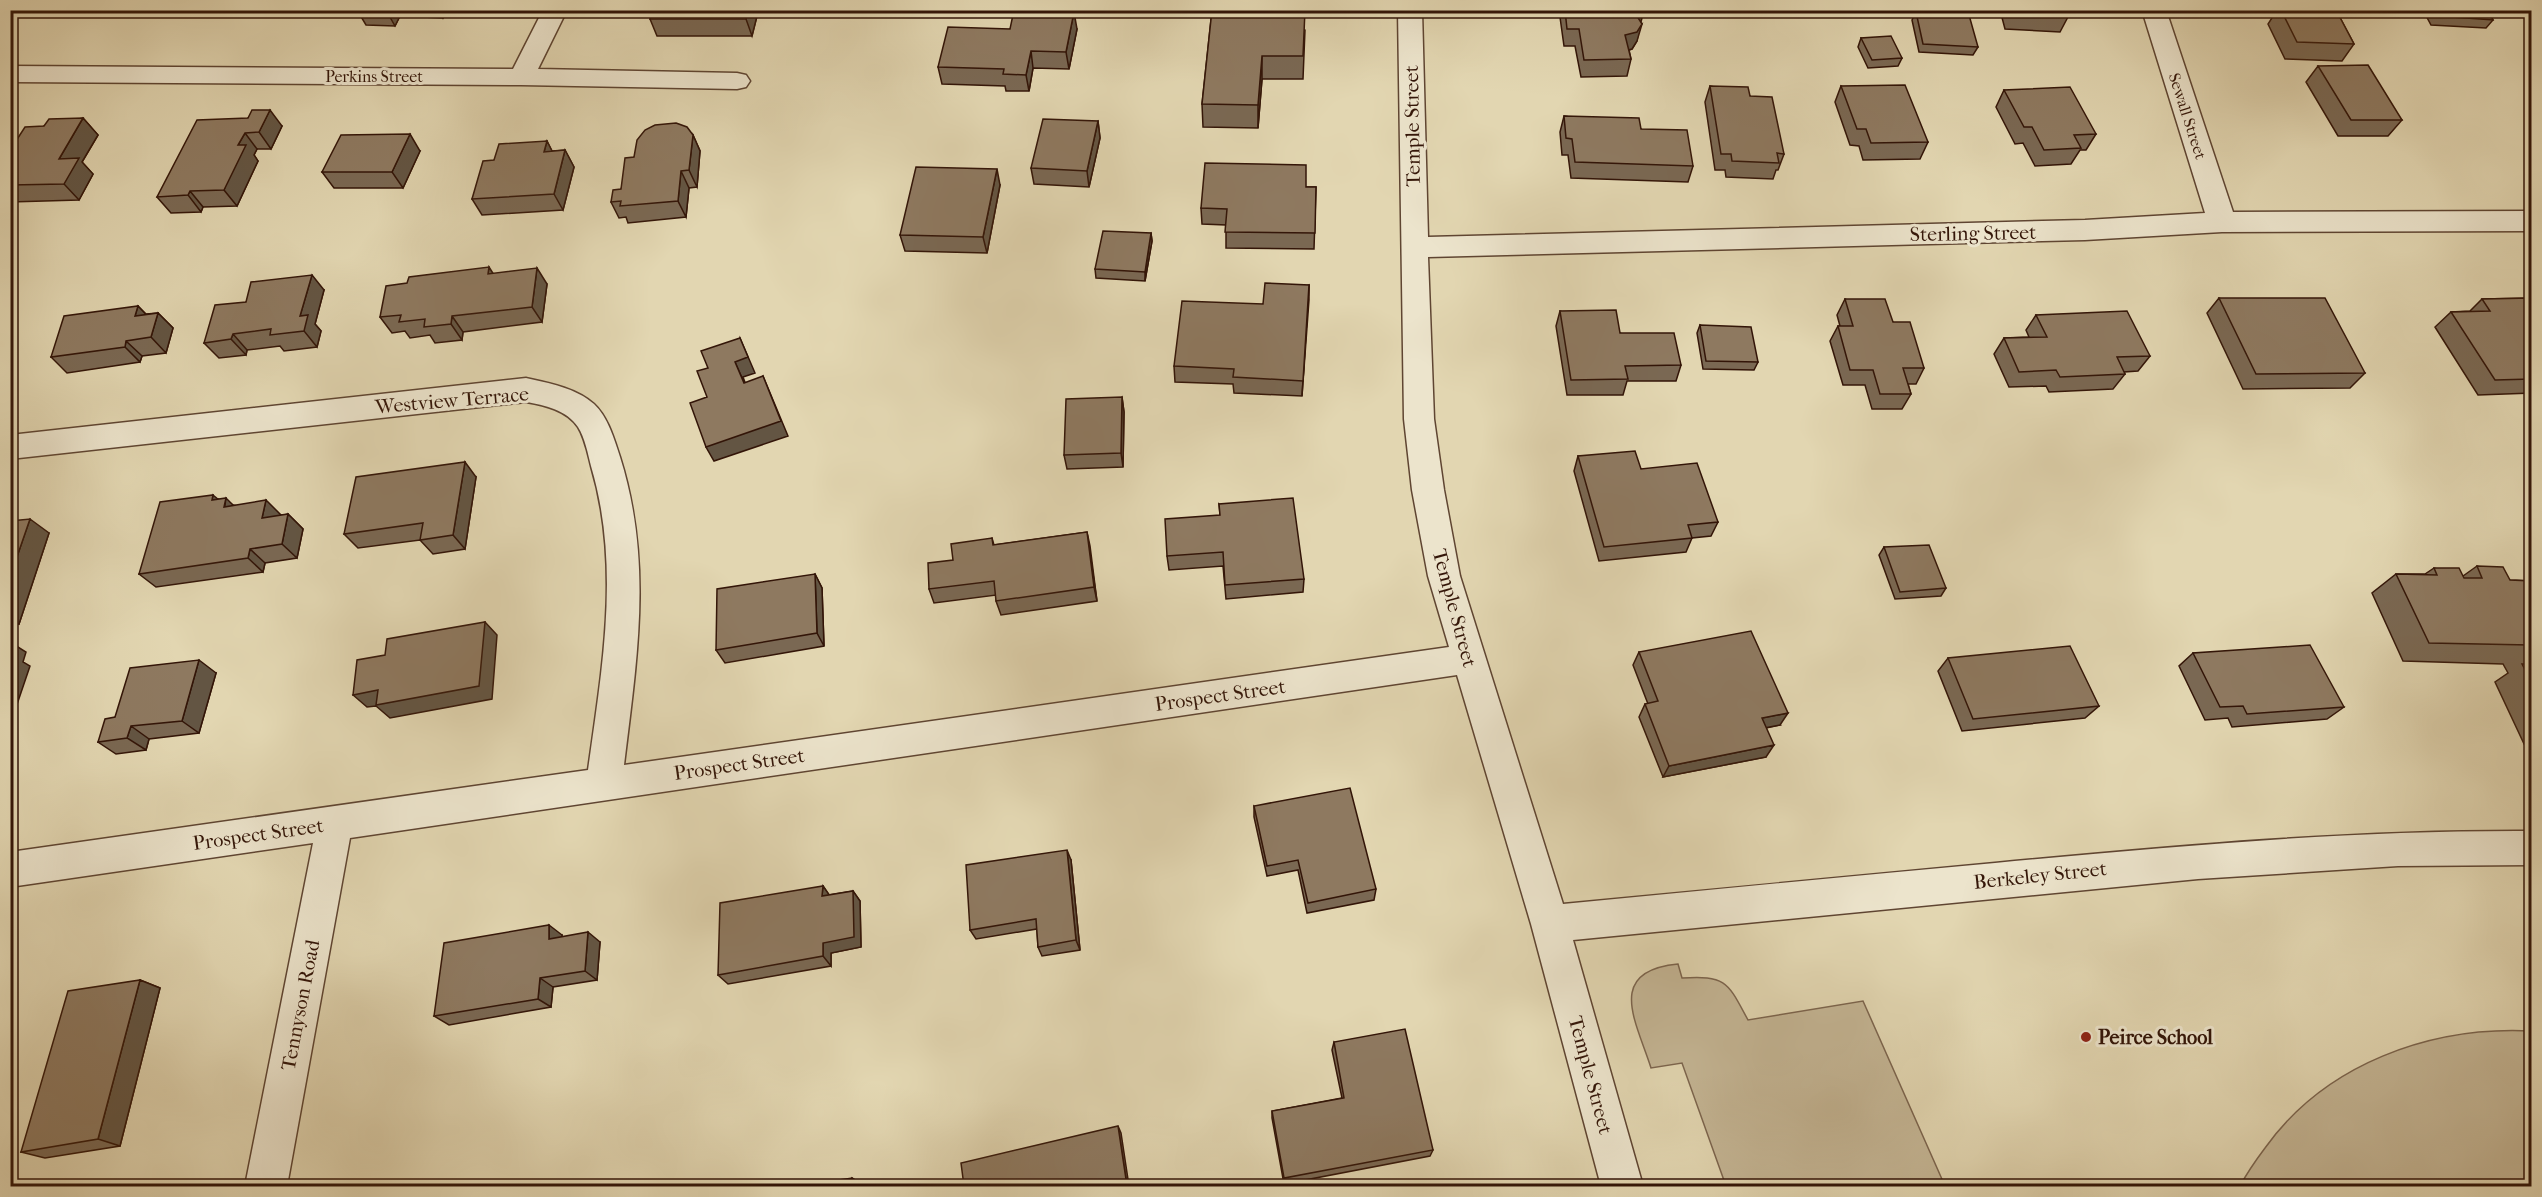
<svg xmlns="http://www.w3.org/2000/svg" width="2542" height="1197" font-family="'IM FELL French Canon',serif">
  <style>
    .green { fill: #c4b594; stroke: #7c654e; stroke-width: 1.5 }
    .lines { fill: none; stroke-linecap: round; stroke-linejoin: round }
    .minor-casing { stroke: #5f4532; stroke-width: 3 }
    .minor { fill: #ece4cc; fill-rule: evenodd }
    .wall { fill: #7a6853; stroke: #331508; stroke-width: 1.5 }
    .shaded-wall { fill: #635543; stroke: #331508; stroke-width: 1.5 }
    .building { fill: #8e7960; stroke: #331508; stroke-width: 1.5 }
    .poi-dot { fill: #8f2418; stroke: #ece4cc; stroke-width: 2 }
    .labels { text-anchor: middle; stroke-width: 6; stroke-linejoin: round; paint-order: stroke }
    .far-street-label { font-size: 16px; fill: #331508; stroke: #ece4cc }
    .street-label { font-size: 20px; fill: #331508; stroke: #ece4cc }
    .poi-label { font-size: 20px; font-weight: bold; fill: #331508; stroke: #ece4cc; text-anchor: start }
  </style>
  <rect width="100%" height="100%" fill="#e2d6b1"/>
  <filter id="stains"><feTurbulence type="fractalNoise" baseFrequency=".00333" numOctaves="4"/><feColorMatrix values="0 0 0 0 .2 0 0 0 0 .09 0 0 0 0 .02 0 0 0 .5 -.17"/></filter>
  <radialGradient id="worn" r=".72"><stop offset=".6" stop-color="#630" stop-opacity="0"/><stop offset="1" stop-color="#630" stop-opacity=".3"/></radialGradient>
  <path class="green" d="M1678,964l4,14c45,-3 46,5 66,42l115,-19 82,185h-219l-44,-123 -31,5c-15,-47 -46,-97 27,-104z
    M2531,1031v155h-291c7,-13 16,-26 25,-38 60,-84 165,-122 266,-117z"/>
  <g class="lines">
    <g class="minor-casing">
      <path id="minor" d="M543,10h24l-29,59 199,4 9,2 4,6 -4,6 -9,2 -216,-4 -511,-3v-16l503,3z
        M1398,10h24l6,227 657,-17 120,-7 -63,-203h24l67,202 299,-1v20l-310,1 -137,8 -657,17 6,162 10,71 16,86 103,328c144,-14 288,-28 432,-41 179,-17 357,-33 537,-32v34l-134,1 -200,13 -625,61 70,246h-42l-70,-262 -74,-249 -1107,163 -63,348h-42l68,-343 -303,44v-35l578,-82c14,-101 33,-204 3,-304 -3,-12 -6,-28 -13,-39 -11,-17 -34,-22 -52,-25l-516,57v-24l516,-57c23,5 50,10 68,26 14,13 20,35 26,53 33,105 17,201 4,308l825,-118 -21,-71 -16,-86 -8,-71z"/>
    </g>
    <use href="#minor" class="minor"/>
  </g>
  <path class="wall" d="M357,10h90l-4,8 -43,-2 -5,10 -29,-1z
    M653,10h120l-1,6h-15l-5,20h-95l-7,-17z
    M1212,10l93,20 -2,49h-41l-4,49 -55,-1 -1,-23z
    M1559,10h85l-4,12 -3,19 -5,8 -3,1 2,9 -4,17 -46,1 -6,-31h-11z
    M2000,10h67l2,5 -9,17 -55,-3z
    M2277,10h59l18,34 -12,17 -57,-2 -17,-35z
    M2423,10h65l5,10 -7,8 -55,-3z
    M1916,12l62,35 -5,8 -54,-3 -7,-32z
    M1010,29h67l-8,40 -36,-1 -4,23h-23l-1,-5 -63,-2 -4,-17z
    M1861,38l41,20 -4,8 -30,2 -10,-21z
    M2318,66l84,54 -14,16h-50l-32,-54z
    M1710,86l40,10 34,58 -6,16h-2l-3,9 -47,-2 -1,-7h-10l-10,-68z
    M1841,86l87,56 -8,17 -57,1 -4,-14 -9,-1 -15,-43z
    M2004,90l92,44 -10,16h-6l-9,14 -36,2 -12,-23 -8,1 -19,-37z
    M1564,116l77,13 52,37 -5,16 -117,-4 -3,-23h-6l-2,-23z
    M83,118l15,17 -16,27 11,12 -14,26 -69,2v-57l4,-1 30,-18z
    M248,118l34,8 -11,23h-14l-3,6 4,6 -21,45 -34,1 -2,5 -30,1 -14,-16z
    M1098,121l2,17 -11,49 -55,-3 -3,-16z
    M693,135l7,16 -3,36 -8,1 -3,29 -58,6 -2,-6 -7,1 -8,-16 10,-13 13,-32z
    M547,141l5,10 13,-1 9,17 -11,43 -81,5 -10,-16 22,-39z
    M420,151l-17,37h-69l-12,-16z
    M1000,185l-13,68 -82,-2 -5,-16z
    M1306,187h10l-2,62 -88,-1v-23l-24,-1 -1,-16z
    M1151,233l1,8 -7,40 -49,-3 -1,-9z
    M493,274l54,10 -5,38 -79,10 -1,8 -27,3 -5,-8 -20,3 -5,-7 -13,2 -12,-16z
    M1309,285l-7,111 -68,-3 -1,-9 -58,-2 -1,-16 89,-62z
    M324,290l-9,34 6,7 -4,16 -33,4 -4,-5 -33,4 -1,5 -27,3 -15,-15 42,-41z
    M2219,298l146,75 -15,15 -107,1 -36,-76z
    M2532,298v95l-54,2 -43,-68 16,-15 19,-1 12,-12z
    M1845,299l48,23 31,46 -8,16h-8l3,10 -9,15h-30l-7,-24h-22l-13,-44 8,-15h2l-3,-11z
    M138,306l8,8 12,-1 15,15 -7,25 -24,3 -2,6 -73,11 -16,-16z
    M1560,311l60,22 61,32 -5,16h-49l-4,14h-56l-11,-69z
    M2036,315l114,41 -12,15 -14,1 1,2 -12,15 -64,3 -3,-6 -37,1 -15,-33 10,-16 25,-1 -3,-7z
    M1700,325l58,37 -4,8 -51,-1 -6,-36z
    M1122,397l2,15 -1,55 -56,2 -3,-14z
    M1578,456l63,13 77,53 -7,14 -19,2 -6,14 -87,9 -25,-90z
    M476,477l-11,72 -32,5 -13,-14 -62,8 -14,-14z
    M218,499l15,6 48,10 -1,1 8,-2 15,15 -6,29 -32,5 -2,9 -107,15 -17,-13z
    M1219,504l85,75 -1,13 -77,7 -3,-33 -54,4 -2,-14 53,-41z
    M10,521l39,12 -30,91 -9,1z
    M1087,532l10,69 -96,14 -5,-14v-6l-62,8 -5,-14 24,-29 39,-22 2,7z
    M1884,547l62,41 -5,8 -46,3 -16,-44z
    M2477,566l33,14 22,1v165h-7l-30,-64 13,-9 -5,-9 -100,-3 -31,-68 24,-19h29l9,-6 29,8z
    M815,574l7,14 2,58 -99,17 -9,-13z
    M1639,652l141,73 -14,3v29l-103,20 -24,-60 6,-13h3l-15,-39z
    M2193,653l151,54 -17,12 -95,8 -4,-9 -23,2 -26,-54z
    M1948,658l151,48 -14,12 -123,13 -24,-60z
    M216,673l-17,60 -50,6 -3,11 -30,4 -18,-12 17,-25z
    M1254,806l122,83 -2,11 -67,13 -9,-43 -31,6 -13,-59z
    M1071,860l9,90 -38,6 -4,-9 -1,-18 -61,10 -6,-9z
    M823,886l6,9 24,-4 7,10 1,46 -30,6v13l-103,18 -10,-9z
    M562,935v2l38,5 -3,38 -44,7 -2,20 -102,18 -15,-9z
    M140,980l20,8 -40,158 -75,12 -24,-6z
    M1334,1042l99,108 -3,6 -146,28 -12,-66v-7l70,-13 -10,-48z"/>
  <path class="shaded-wall" d="M386,10h11l3,6 -5,10z
    M439,10h8l-4,8z
    M748,10h7l2,6 -5,20 -6,-17z
    M1638,10h6l-3,12 -13,-10z
    M1074,12l3,17 -8,40 -3,-17z
    M1642,24l-5,17 -5,8 -11,3 4,-17z
    M1031,51l2,17 -4,23 -3,-16z
    M1262,56v23l-4,49v-23z
    M270,110l12,16 -11,23 -12,-17z
    M83,118l15,17 -16,27 11,12 -14,26 -15,-16 -5,-25z
    M1098,121l2,17 -11,49 -2,-16z
    M245,133l12,16 -3,6 4,6 -21,45 -13,-16 14,-45z
    M410,134l10,17 -17,37 -11,-16z
    M693,135l7,16 -3,36 -8,-17z
    M547,141l8,16 -11,-5z
    M565,150l9,17 -11,43 -9,-16z
    M997,169l3,16 -13,68 -4,-16z
    M681,171l8,17 -3,29 -8,-16z
    M190,191l13,16 -2,5 -13,-17z
    M1151,233l1,8 -7,40v-9z
    M489,267l10,16 -11,-9z
    M537,268l10,16 -5,38 -10,-15z
    M312,275l12,15 -9,34 6,7 -4,16 -13,-16 -4,-15z
    M1309,285v15l-7,96 1,-15z
    M138,306l15,16 -18,-6z
    M158,313l15,15 -7,25 -15,-16z
    M452,316l11,16 -1,8 -11,-16z
    M233,334l14,16 -1,5 -15,-16z
    M740,338l15,35 -12,4 8,21 -16,-36z
    M126,341l16,15 -2,6 -15,-15z
    M763,376l25,60 -74,25 -8,-14z
    M1122,397l2,15 -1,55 -2,-14z
    M465,462l11,15 -11,72 -12,-14z
    M213,495l12,10 1,-7 15,15 -13,-3 -16,-10z
    M266,500l15,15 -4,17 -15,-14z
    M288,514l15,15 -6,29 -15,-14z
    M30,519l19,14 -30,91 -9,-6v-41z
    M1087,532l3,14 7,55 -3,-14z
    M250,549l15,14 -2,9 -15,-14z
    M815,574l7,14 2,58 -7,-13z
    M485,622l12,13 -5,64 -102,19 -14,-12 -9,1 -14,-12z
    M10,642l16,10 -3,10 7,4 -20,59z
    M199,660l17,13 -17,60 -17,-12z
    M1788,713l-8,12 -26,5 8,-12z
    M131,726l18,13 -3,11 -19,-12z
    M1774,745l-8,12 -103,20 6,-11z
    M1067,850l4,10 9,90 -4,-10z
    M823,886l7,10h-8z
    M853,891l7,10 1,46 -30,6v13l-8,-10v-13z
    M549,925l13,10 -1,13 -12,-9z
    M588,932l12,10 -3,38 -12,-9z
    M540,978l13,9 -2,20 -13,-8z
    M140,980l20,8 -40,158 -22,-7z
    M1118,1126l3,7 8,53h-2z
    M852,1178l8,5v3h-8z"/>
  <path class="building" d="M653,10h95l-2,9h-96z
    M1014,10h33l27,2 -8,40 -35,-1 -5,24 -23,-1 1,-5 -66,-2 10,-40 62,2z
    M1212,10h93l-2,46h-41l-4,49 -56,-1z
    M1565,10h73l-10,2 9,4 5,8 -5,8 -12,3 6,24 -47,1 -5,-31h-12z
    M2013,10h54l2,5 -55,-3z
    M2281,10h55l18,34 -57,-2z
    M2435,10h53l5,10 -55,-4z
    M1916,12l53,3 9,32 -55,-3z
    M1891,36l11,22 -30,2 -11,-22z
    M2368,65l34,55h-51l-33,-54z
    M1905,85l23,57 -57,1 -5,-14h-9l-16,-43z
    M1710,86l38,1 2,9 22,1 12,57 -7,-1 2,10 -47,-2 -1,-7h-10z
    M2070,87l26,47 -22,1 7,13 -37,2 -12,-23h-8l-20,-37z
    M252,110h18l-11,22 -14,1 -7,12h8l-22,45 -34,1 -2,4 -31,2 40,-77 51,-2z
    M1564,116l75,2 2,11 46,1 6,36 -118,-4 -3,-23 -6,-1z
    M83,118l-24,41 20,-1 -15,26 -54,1v-40l4,-1 11,-17 19,-1 5,-7z
    M1043,119l55,2 -11,50 -56,-3z
    M676,123l11,4 6,8 -4,35 -8,1 -3,30 -58,5 1,-5 -10,1 2,-12 8,-1 4,-31 9,-1 3,-17 8,-10 10,-5z
    M410,134l-18,38h-70l19,-37z
    M547,141l-3,11 21,-2 -11,44 -82,5 11,-38 11,-1 5,-16z
    M1205,163l101,2v22h10l-1,46 -90,-1 2,-23 -26,-1z
    M916,167l81,2 -14,68 -83,-2z
    M1103,231l48,2 -6,39 -50,-3z
    M489,267l-1,7 49,-6 -5,39 -80,9 -1,8 -27,3 1,-8 -26,3 2,-7 -21,2 6,-31 21,-3 2,-6z
    M312,275l-12,41 8,-1 -4,16 -34,4 1,-6 -38,5 -2,5 -27,4 11,-38 31,-3 5,-20z
    M1265,283l44,2 -6,96 -70,-4 1,-8 -60,-3 8,-65 81,3z
    M2219,298h106l40,75 -109,1z
    M2532,298v81l-37,1 -44,-68 39,-1 -8,-12z
    M1845,299h40l8,23h17l14,46h-21l8,26h-31l-7,-24h-23l-12,-44h15z
    M138,306l-3,10 23,-3 -7,24 -25,4 -1,6 -74,10 13,-41z
    M1616,310l4,23h54l7,32 -56,1 3,13 -57,1 -11,-69z
    M2127,311l23,45 -33,1 8,17 -65,3 -4,-7 -37,2 -15,-34 43,-1 -11,-22z
    M1700,325l51,2 7,35 -52,-1z
    M740,338l8,19 -13,5 9,21 19,-7 18,45 -75,26 -16,-44 17,-6 -10,-26 11,-3 -7,-17z
    M1122,397l-1,56 -57,2 2,-56z
    M1635,451l6,18 56,-6 21,59 -30,3 4,13 -88,9 -26,-91z
    M465,462l-12,73 -33,5 3,-17 -79,11 12,-57z
    M213,495l-1,5 14,-2 -2,9 42,-7 -4,18 26,-4 -6,30 -32,5 -2,9 -109,16 21,-72z
    M1293,498l11,81 -79,6 -2,-33 -56,4 -2,-37 55,-4 -1,-11z
    M30,519l-20,58v-56z
    M1087,532l7,55 -98,14 -2,-20 -65,8 -1,-26 25,-3 -2,-16 41,-6 1,7z
    M1929,545l17,43 -46,4 -16,-45z
    M2477,566l26,1 7,13 22,1v66l-2,-2 -101,-2 -33,-69 41,1 -3,-7h25l5,10h18z
    M815,574l2,59 -101,17 1,-61z
    M485,622l-6,64 -103,19 2,-15 -25,5 4,-35 28,-5 2,-16z
    M1751,631l37,82 -26,5 12,27 -105,21 -24,-62 13,-3 -19,-49z
    M2310,645l34,62 -97,7 -4,-8 -23,1 -27,-54z
    M2070,646l29,60 -126,13 -25,-61z
    M199,660l-17,61 -51,5 -4,12 -29,4 7,-23 10,-2 15,-49z
    M2522,664h10v19z
    M1350,788l26,101 -68,14 -10,-43 -31,6 -13,-60z
    M1067,850l9,90 -38,7 -2,-28 -66,11 -4,-65z
    M823,886l-1,10 31,-5 1,46 -31,6v13l-105,19 2,-72z
    M549,925v14l39,-7 -3,39 -45,7 -2,21 -104,17 10,-73z
    M140,980l-42,159 -77,13 47,-161z
    M1405,1029l28,121 -149,28 -12,-67 72,-13 -10,-56z
    M1118,1126l9,60h-163l-3,-23z
    M852,1178v8h-55z"/>
  <circle class="poi-dot" cx="2086" cy="1037" r="6"/>
  <g class="labels">
    <g class="far-street-label">
      <text x="374" y="82">Perkins Street</text>
      <text transform="translate(2188 116) rotate(72)" y="6">Sewall Street</text>
    </g>
    <g class="street-label">
      <text transform="translate(1412 126) rotate(-91)" y="7">Temple Street</text>
      <text transform="translate(1973 233) rotate(-1)" y="7">Sterling Street</text>
      <text transform="translate(452 400) rotate(-5)" y="7">Westview Terrace</text>
      <text transform="translate(1455 608) rotate(75)" y="7">Temple Street</text>
      <text transform="translate(1220 695) rotate(-8)" y="7">Prospect Street</text>
      <text transform="translate(739 764) rotate(-8)" y="7">Prospect Street</text>
      <text transform="translate(258 834) rotate(-8)" y="7">Prospect Street</text>
      <text transform="translate(2040 875) rotate(-6)" y="7">Berkeley Street</text>
      <text transform="translate(300 1005) rotate(-79)" y="7">Tennyson Road</text>
      <text transform="translate(1591 1075) rotate(75)" y="7">Temple Street</text>
    </g>
    <g class="poi-label">
      <text x="2098" y="1044">Peirce School</text>
    </g>
  </g>
  <rect width="2542" height="1197" fill="none" stroke="#e2d6b1" stroke-width="36"/>
  <rect x="12" y="12" width="2518" height="1173" fill="none" stroke="#331508" stroke-width="3"/>
  <rect x="18" y="18" width="2506" height="1161" fill="none" stroke="#331508" stroke-width="1.5"/>
  <rect width="100%" height="100%" filter="url(#stains)"/>
  <rect width="100%" height="100%" fill="url(#worn)"/>
</svg>
